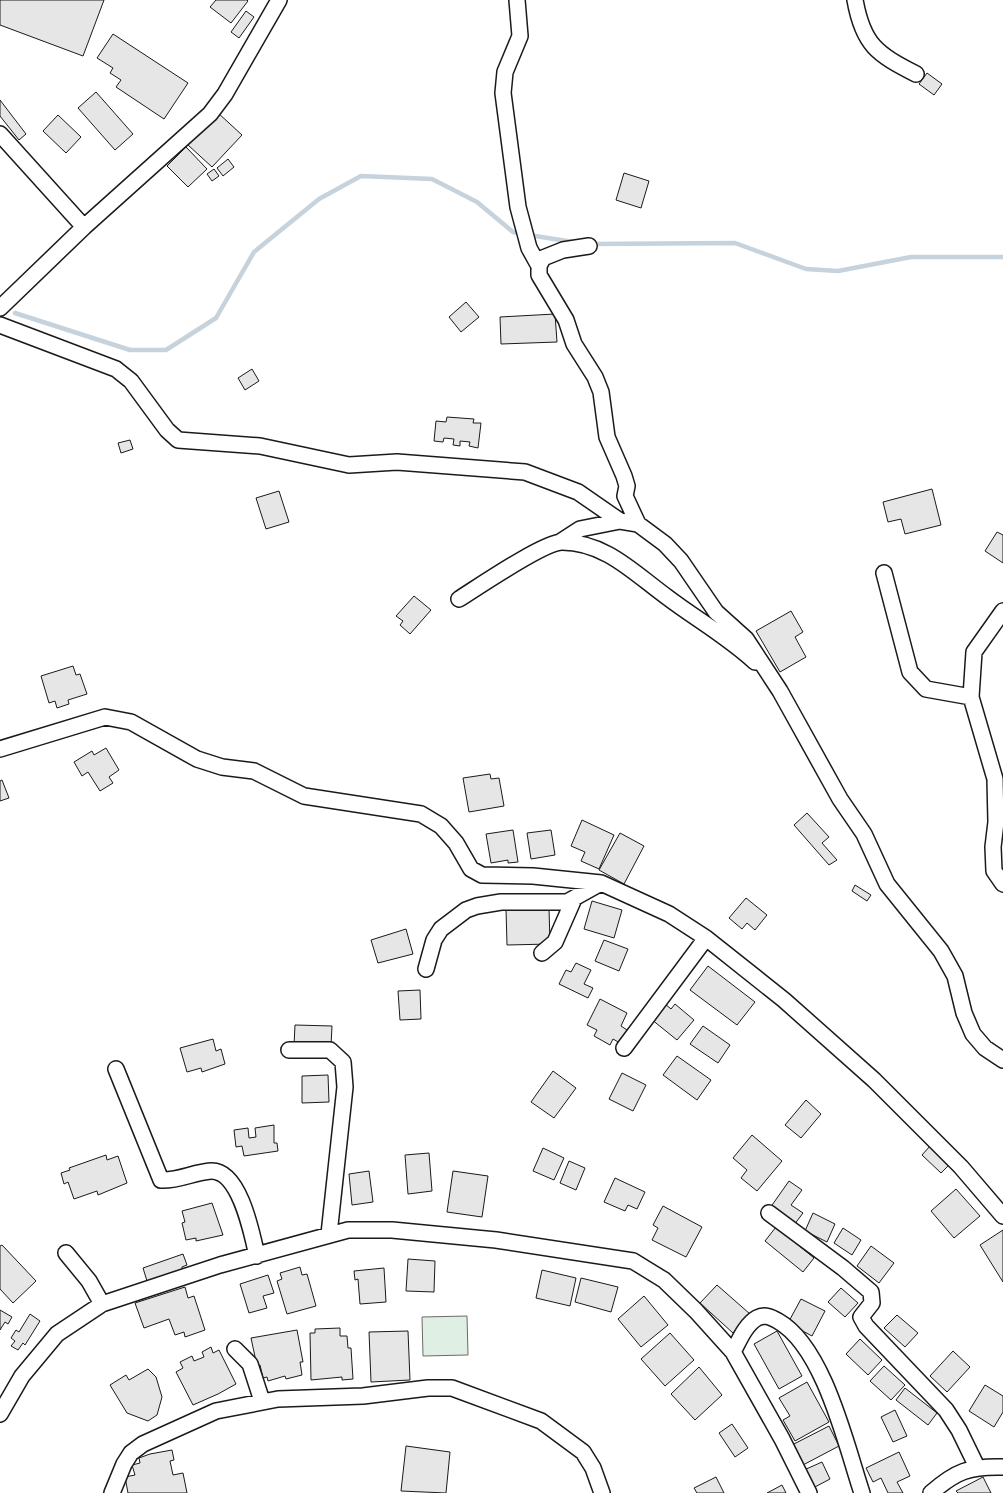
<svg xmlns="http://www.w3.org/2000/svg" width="1003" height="1493" font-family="Signika,sans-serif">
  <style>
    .pitch { fill: #e0efe3; stroke: #6a6a6a }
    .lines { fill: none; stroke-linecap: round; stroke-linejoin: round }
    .stream { stroke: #c6d2dc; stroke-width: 4.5 }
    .building { fill: #e6e6e6; stroke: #1a1a1a }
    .minor-casing { stroke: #1a1a1a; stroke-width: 18 }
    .minor { stroke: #fff; stroke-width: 15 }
  </style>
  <rect width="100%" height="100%" fill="#fff"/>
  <path class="pitch" d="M467,1316l1,39 -45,1 -1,-39z"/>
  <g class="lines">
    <path class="stream" d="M529,235l44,7
      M591,244l144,-1 71,26 32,2 73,-14h92
      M15,313l115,37h36l50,-32 38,-66 65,-53 42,-23 71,3 45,23 36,30 9,2"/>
  </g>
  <path class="building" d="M0,0h104l-21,56 -83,-31z
    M216,0h31l1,1 -17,22 -21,-16z
    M246,11l8,6 -15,21 -8,-6z
    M113,34l75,49 -24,36 -48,-32 5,-7 -11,-7 3,-5 -16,-10z
    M927,73l15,11 -8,11 -15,-11z
    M96,92l37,42 -18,16 -37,-42z
    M0,100l26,34 -7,6 -19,-24z
    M217,112l25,23 -30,32 -24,-22z
    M58,115l23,22 -15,16 -23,-22z
    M186,147l21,22 -19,18 -21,-21z
    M228,159l6,8 -11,9 -6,-8z
    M214,169l5,7 -7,5 -5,-7z
    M624,173l25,8 -8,27 -25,-8z
    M466,302l13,15 -18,15 -12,-15z
    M555,314l2,28 -56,2 -1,-27z
    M252,369l7,12 -14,9 -7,-12z
    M447,417l27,2 -1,4h8l-3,25 -9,-2 1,-4 -10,-1v5l-7,-1 1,-6 -10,-1 -1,4 -9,-1 2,-20 10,1z
    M130,440l3,9 -12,4 -3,-10z
    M932,489l9,36 -36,9 -4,-15 -13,3 -5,-20z
    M279,491l10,31 -23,7 -10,-31z
    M997,532l6,3v28l-18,-12z
    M414,596l17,14 -21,24 -10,-9 3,-4 -7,-5z
    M791,611l12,21 -8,5 11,20 -26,15 -24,-41z
    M73,666l3,9 4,-1 7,20 -19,6 1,4 -12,4 -2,-7 -6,2 -8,-27z
    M106,748l13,22 -10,7 4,6 -13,8 -12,-19 -6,4 -8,-14 18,-11 2,4z
    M490,774l1,5 8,-1 5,28 -35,6 -6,-34z
    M2,780l7,18 -9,3v-20z
    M807,813l22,24 -7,6 15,17 -8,5 -35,-40z
    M582,820l32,15 -15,34 -18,-8 4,-9 -14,-6z
    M513,830l5,32 -10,1v-3l-17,3 -5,-29z
    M551,830l4,25 -24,4 -4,-26z
    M620,833l24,13 -20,38 -25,-14z
    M855,885l16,10 -4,6 -15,-10z
    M746,898l21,17 -12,15 -8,-7 -5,6 -13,-11z
    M592,901l30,9 -8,28 -30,-9z
    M549,908l1,36 -43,1 -1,-36z
    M406,929l7,25 -35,9 -7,-23z
    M604,940l24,9 -9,22 -24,-10z
    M576,963l15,7 -7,14 9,4 -5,10 -29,-14 7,-14 5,2z
    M708,966l47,36 -18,23 -47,-35z
    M420,990l1,29 -21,1 -2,-29z
    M600,999l27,14 -6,13 6,4 -7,13 -7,-4 -3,6 -16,-9 3,-6 -10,-5z
    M664,1003l7,6 4,-5 19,16 -17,20 -26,-21z
    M295,1025l37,1 -1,20 -37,-1z
    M703,1026l27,19 -12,18 -28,-19z
    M213,1039l3,12 5,-2 4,15 -23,8 -1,-4 -14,4 -7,-24z
    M677,1056l34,24 -14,20 -34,-25z
    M553,1071l23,17 -22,30 -23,-16z
    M622,1073l24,12 -13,26 -24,-12z
    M328,1075l1,27 -27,1v-27z
    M806,1100l15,14 -20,24 -16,-13z
    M274,1125v18h3l1,8 -34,5 -2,-10 -6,1 -2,-17 14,-2 1,10 7,-1 -1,-9z
    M752,1135l30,26 -25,30 -16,-13 6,-8 -14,-12z
    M930,1146l20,18 -9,9 -19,-18z
    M543,1148l21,10 -10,22 -21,-9z
    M429,1153l3,38 -24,3 -3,-39z
    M106,1155l1,5 11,-4 9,27 -29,12 -1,-4 -23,8 -6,-17 -4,2 -3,-11 9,-3 -1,-2z
    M569,1161l16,7 -9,22 -16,-7z
    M369,1171l4,31 -21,3 -3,-31z
    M453,1171l35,5 -6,41 -35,-5z
    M615,1178l30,14 -8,17 -9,-4 -3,6 -21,-9z
    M789,1181l13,9 -11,15 12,8 -9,12 -24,-17z
    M956,1189l24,27 -26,22 -23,-27z
    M212,1203l11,32 -27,6v-3l-10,2 -4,-17 3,-1 -3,-11z
    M663,1206l39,21 -16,30 -34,-17 6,-12 -5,-3z
    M813,1213l22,11 -8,18 -22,-11z
    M776,1227l38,31 -11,14 -38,-31z
    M843,1228l18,12 -9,15 -18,-12z
    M1003,1230v52l-23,-37z
    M2,1245l34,36 -23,22 -13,-14v-43z
    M871,1246l23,17 -15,20 -22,-17z
    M183,1254l4,11 -5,2v2l-35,12 -4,-13z
    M408,1259l27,2 -1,31 -28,-1z
    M300,1267l2,8 5,-1 9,32 -29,8 -10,-33 5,-2 -2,-6z
    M384,1268l2,34 -26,2 -2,-25 -3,1 -1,-9z
    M542,1270l34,8 -6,28 -34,-8z
    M268,1275l6,18 -11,3 4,12 -18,5 -9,-29z
    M581,1278l37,9 -7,25 -36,-10z
    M717,1285l33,29 -17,19 -33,-30z
    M185,1287l3,11 6,-2 11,34 -20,7 -1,-5 -9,3 -6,-16 -25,9 -9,-25z
    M841,1288l17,15 -13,14 -17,-15z
    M644,1296l24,29 -27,22 -23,-28z
    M801,1299l24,12 -13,25 -24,-13z
    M0,1310l12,7 -4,7 -3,-2 -5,8z
    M30,1314l10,7 -15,24 -2,-2 -5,7 -7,-4 4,-5 -4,-3 5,-8 3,2z
    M897,1315l21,18 -13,14 -21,-19z
    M340,1328v8h7l1,12h3l2,31 -11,1v-3l-31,3 -1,-47h5v-4z
    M297,1330l6,32h-3l2,13 -16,4 -1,-3 -17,5 -1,-4 -4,1 -3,-13 -3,1 -6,-28z
    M408,1331l2,49 -39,2 -2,-50z
    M777,1331l25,45 -23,13 -25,-45z
    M670,1333l24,27 -29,26 -24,-27z
    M860,1339l22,21 -14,15 -22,-21z
    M211,1347l2,6 6,-3 17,34 -18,10 -25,11 -17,-33 7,-4 -3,-6 12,-6 2,5 10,-4 -2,-5z
    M953,1351l17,16 -23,25 -17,-16z
    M884,1366l21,19 -14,15 -21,-19z
    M699,1367l23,28 -27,25 -24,-26z
    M148,1369l8,8 6,20 -5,18 -9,6 -21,-8 -17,-28 16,-10 3,5z
    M807,1382l22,40 -34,19 -12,-21 7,-4 -11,-18z
    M985,1385l18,11v16l-9,15 -25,-16z
    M905,1388l32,25 -9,12 -32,-25z
    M895,1410l12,26 -14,6 -12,-25z
    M732,1424l16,24 -13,9 -16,-24z
    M829,1426l10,20 -36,19 -11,-20z
    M406,1446l44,6 -4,41 -45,-2z
    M172,1450l2,10 -4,1 3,14 10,-2 4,20h-59l-3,-16 10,-2 -3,-10 8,-2 -1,-5 11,-4z
    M899,1452l11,24 -13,6 6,11h-15l-7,-15 -8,4 -7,-14z
    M822,1462l8,17 -17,9 -9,-18z
    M716,1477l8,16h-27l-3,-5z
    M983,1477l8,16h-33l-2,-2z
    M782,1485l4,8h-19z"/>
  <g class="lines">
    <g class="minor-casing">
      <path id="minor" d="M517,0l3,36 -15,36 -2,21 15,114 11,41 10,18
        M855,0c8,45 22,54 61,74
        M0,134l84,93
        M589,246l-26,4 -20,8 -4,8v9l27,45 8,24 21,33 6,15 6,45 17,39 3,10 -2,10 13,28
        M0,308l84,-81 126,-113 15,-20 54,-94
        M0,325l116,44 15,12 36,49 11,10 82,6 89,19 48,-3 128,10 53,20 42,29 18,3 27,20 16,17 35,51 30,27 34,52 60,108 24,35 23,50 54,67 14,25 9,37 9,21 12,14 18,12
        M560,542l20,-13 40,-8
        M884,573l26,99 16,17 45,8
        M459,599c19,-12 85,-57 103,-57 43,0 72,31 105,55 29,22 61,40 88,65
        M1003,611l-29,41 -3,45 24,82 1,43 -3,25 1,24 9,13
        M0,749l105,-32 26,5 66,37 25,8 32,4 50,25 117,18 20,12 15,17 15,26 11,6 51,1 68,7 68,31 37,24 78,62 90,80 87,87 42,49
        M542,953l13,-11 18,-41
        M426,969l8,-29 7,-11 25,-19 11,-4 24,-4h66l34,-19
        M624,1048l82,-110
        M289,1050h41l13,12 2,25 -16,147
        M116,1069l45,111c18,1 33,-8 50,-9 29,-1 41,63 46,85
        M769,1213l74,55 28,24 1,11 -11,14 5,9 80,84 13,20 18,37
        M66,1253l23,28 13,23
        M235,1349l15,15 12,37
        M733,1352c6,-11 12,-27 24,-34 8,-4 14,-1 21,3 46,26 68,124 84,172
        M0,1414l22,-38 35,-42 45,-30 118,-39 128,-35h44l104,10 137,21 31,19 32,31 37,41 49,87 27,54
        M112,1493l12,-29 7,-11 12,-9 73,-33 62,-12 85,-3 65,-8h24l89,33 42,31 10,16 9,25
        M931,1493c25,-22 39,-27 72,-26"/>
    </g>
    <use href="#minor" class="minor"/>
  </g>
</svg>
